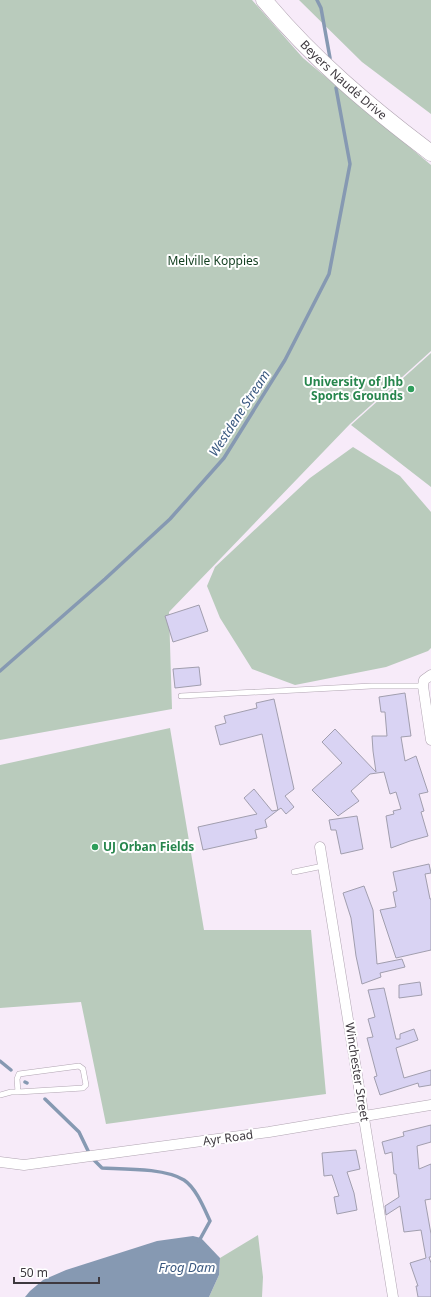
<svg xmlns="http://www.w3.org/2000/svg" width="431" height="1297" font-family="'Noto Sans',sans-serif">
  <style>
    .green { fill: #b9cbbc }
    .water { fill: #8699b2 }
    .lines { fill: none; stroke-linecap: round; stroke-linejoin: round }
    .stream { stroke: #8699b2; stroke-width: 3.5 }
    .building { fill: #d9d3f3; stroke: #a19eae }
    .service-casing { stroke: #b1a5b2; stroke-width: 6 }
    .minor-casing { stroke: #b1a5b2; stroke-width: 11 }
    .primary-casing { stroke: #b1a5b2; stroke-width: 17 }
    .service { stroke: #fff; stroke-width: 5 }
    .minor { stroke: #fff; stroke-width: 10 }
    .primary { stroke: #fff; stroke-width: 16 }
    .leisure-dot { fill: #2e9e5b; stroke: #fff; stroke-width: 1.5 }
    .labels { text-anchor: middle; stroke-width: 4; stroke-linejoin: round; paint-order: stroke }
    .street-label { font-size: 12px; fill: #3e393f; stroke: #fff }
    .park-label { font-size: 12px; fill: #103d1e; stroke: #fff }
    .leisure-label { font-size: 12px; font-weight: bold; fill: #27864d; stroke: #fff; text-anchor: end }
    .water-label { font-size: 13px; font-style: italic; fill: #3a5980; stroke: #fff }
  </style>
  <rect width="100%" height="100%" fill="#f7ebf9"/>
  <path class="green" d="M0,0h252l51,58 128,107v186l-81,73 -181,188 3,97 -172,31z
    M299,0h132v114l-69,-52z
    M431,353v134l-80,-62z
    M353,447l47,29 31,36v136l-3,3 -42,16 -91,18 -43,-16 -32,-51 -13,-32 8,-19 95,-89z
    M170,728l34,202h107l15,164 -220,30 -25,-122 -81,6v-243z
    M258,1235l5,42 -1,20h-53l10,-22 1,-17z"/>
  <path class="water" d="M193,1236l8,2 19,20 -1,17 -10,22h-184l5,-6 13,-11 23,-10 91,-29z"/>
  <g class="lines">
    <path class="stream" d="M317,0l4,8 9,50
      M0,671l105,-92 65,-60 54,-61 61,-98 44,-86 21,-110 -14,-76
      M0,1061l11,9
      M25,1082l2,1
      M45,1099l34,33 12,25 11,11c22,1 63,0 82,12 12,8 20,28 26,41l-11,20"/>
  </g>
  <path class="building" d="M199,605l9,26 -35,11 -8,-26z
    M199,667l2,18 -26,3 -2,-19z
    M405,693l6,43 -10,1 4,24 11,-5 12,36 -9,2 5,17 -3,1 7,24 -18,5 -19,7 -5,-32 8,-2 -1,-3 8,-2 -5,-17 -6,2 -6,-22 -14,2 -19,17 8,10 -21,15 -26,-26 30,-27 -20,-21 13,-13 41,43 -3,-21 -1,-15h15l-2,-24h-4l-2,-15z
    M274,699l20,90 -9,7 9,11 -8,7 -5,-6 -3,2 -16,-76 -42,11 -5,-19 11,-3 -2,-7 33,-8 -1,-5z
    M254,789l18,22 6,-1 -13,10 2,7 -12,3 2,8 -54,12 -5,-23 59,-13 -13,-16z
    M357,816l6,33 -22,5 -5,-24h-5l-2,-10z
    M429,864l2,9 -6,1 5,25h1v51l-35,8 -16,-48 16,-3 -3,-15 4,-1 -4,-19z
    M364,886l9,24 4,54 25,-5 3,8 -25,6 1,4 -19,7 -6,-28 -5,-38 -8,-25z
    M420,982l2,13 -23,3v-13z
    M384,988l12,51h4v-5l14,-5 4,11 -22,8 8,30 27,-8v15l-12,2 -1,-4 -38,12 -6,-18 3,-1 -10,-38 6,-1 -5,-18 7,-2 -7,-27z
    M431,1125v17l-14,4 2,23 12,-5v35l-6,1 6,34v23h-2l2,6v34h-13l-2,-11h2l-8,-23 16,-5 -5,-28 -17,2 -4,-26 -14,9 -1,-9 14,-9 -3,-23h-2l-2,-22 -7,2 -3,-12 22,-6 -1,-4z
    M356,1150l4,19 -13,3 7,21 3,17 -20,4 -3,-17 5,-1 -7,-21 -8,1 -2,-23z"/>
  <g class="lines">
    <g class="service-casing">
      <path id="service" d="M181,696l190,-10h52
        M294,872l29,-6
        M0,1095l11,-3h7l65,-4 3,-3 -3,-16 -4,-3 -60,8 -2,5 1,13"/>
    </g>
    <g class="minor-casing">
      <path id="minor" d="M431,675l-7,5 -1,6 8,54
        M320,847l73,450
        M0,1162l24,3 245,-33 162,-27"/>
    </g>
    <g class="primary-casing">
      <g id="primary">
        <path id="s1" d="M264,0c49,59 106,107 167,153"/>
      </g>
    </g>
    <use href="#service" class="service"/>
    <use href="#minor" class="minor"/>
    <use href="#primary" class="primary"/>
  </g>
  <g class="leisure-dot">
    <circle cx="411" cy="389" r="4"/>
    <circle cx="95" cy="847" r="4"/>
  </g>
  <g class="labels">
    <g class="street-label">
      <text dy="4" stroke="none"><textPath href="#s1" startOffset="113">Beyers Naudé Drive</textPath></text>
      <text transform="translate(357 1072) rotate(81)" y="4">Winchester Street</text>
      <text transform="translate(228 1138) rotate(-8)" y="4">Ayr Road</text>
    </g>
    <g class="park-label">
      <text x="213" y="265">Melville Koppies</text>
    </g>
    <g class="leisure-label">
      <text x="403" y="386">University of Jhb<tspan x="403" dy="14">Sports Grounds</tspan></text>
      <text x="103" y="851" text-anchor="start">UJ Orban Fields</text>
    </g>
    <g class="water-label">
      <text transform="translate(239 413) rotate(-57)" y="5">Westdene Stream</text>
      <text x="187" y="1272">Frog Dam</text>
    </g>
  </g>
  <path d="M14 1277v6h85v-6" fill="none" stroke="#3e393f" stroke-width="2"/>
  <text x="20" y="1277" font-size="12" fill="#3e393f" stroke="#ffffff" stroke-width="3" paint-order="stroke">50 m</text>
</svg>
